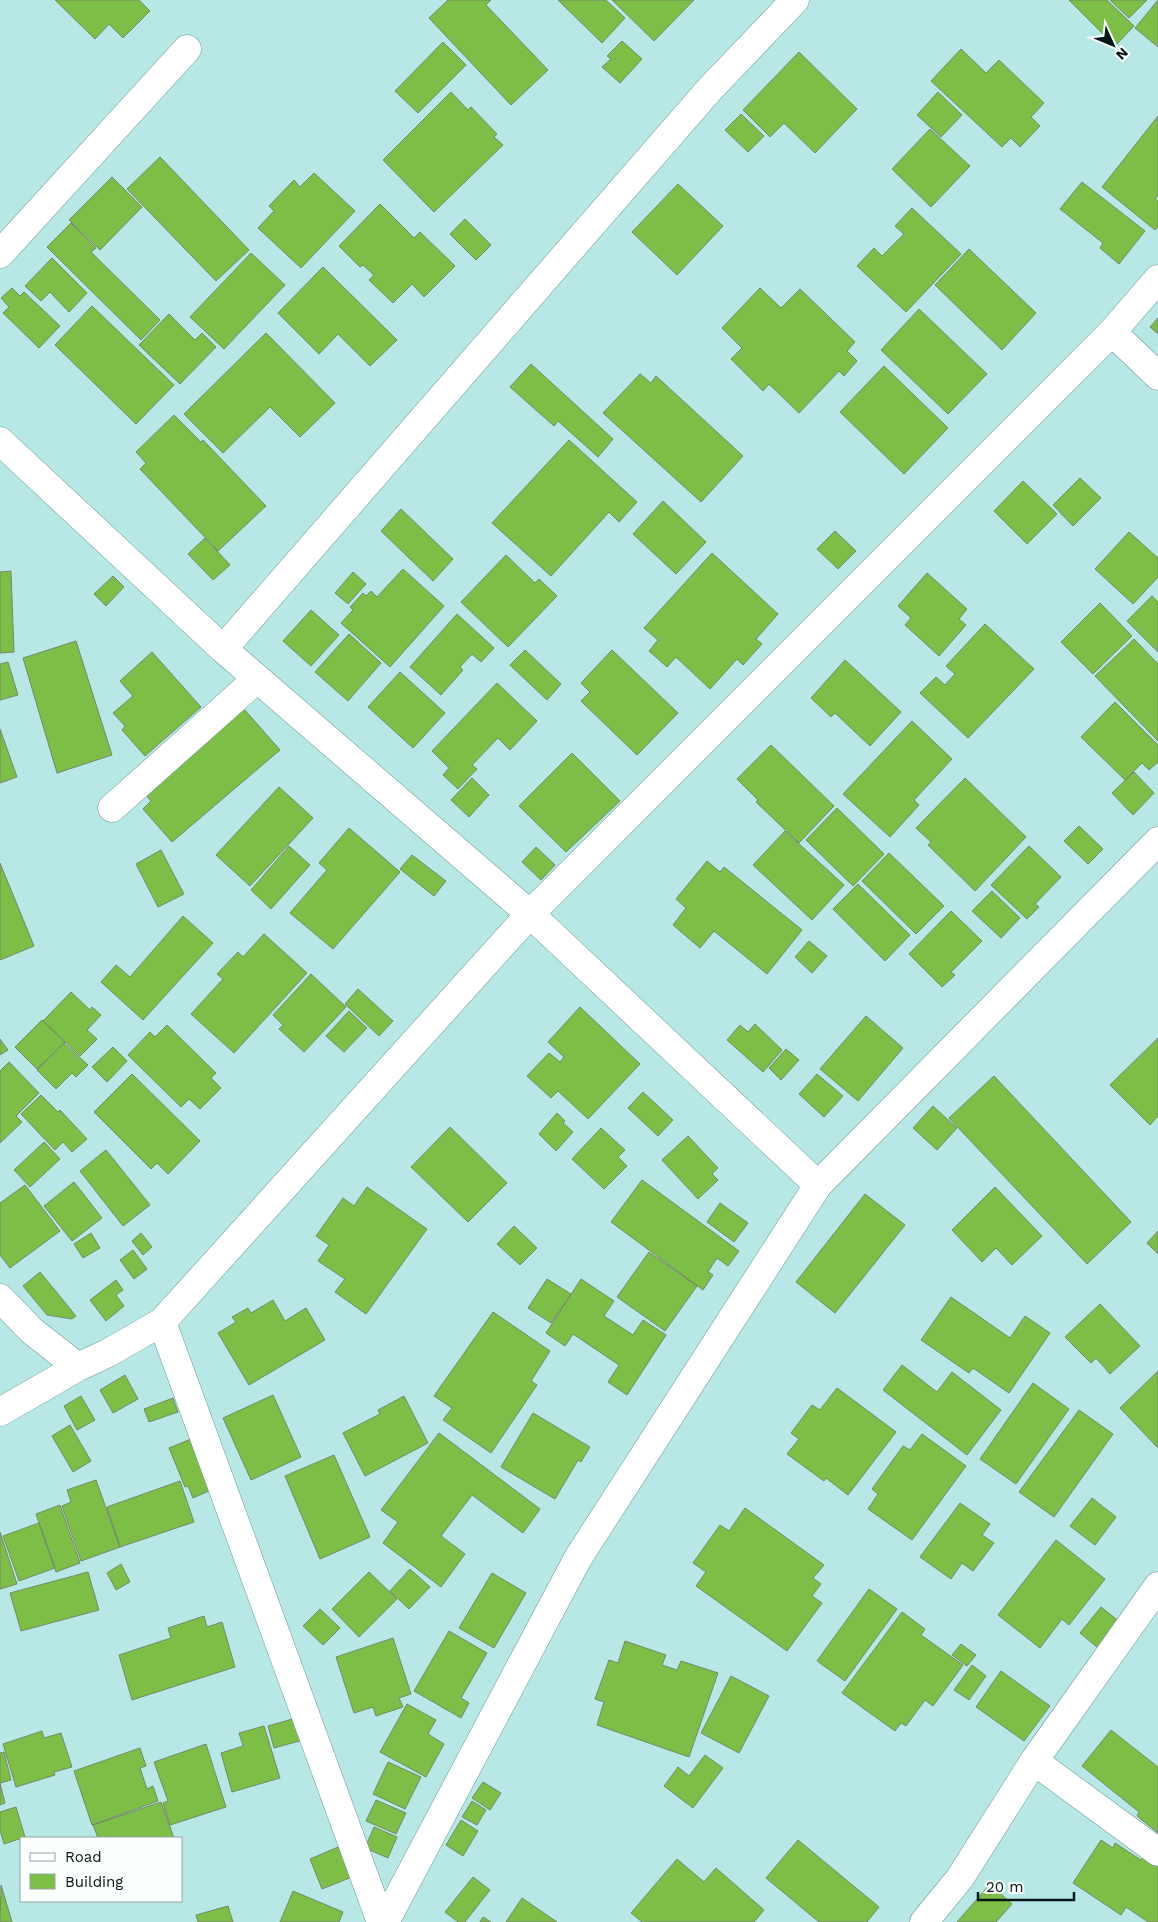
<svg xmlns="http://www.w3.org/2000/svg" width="1158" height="1922" font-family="'Work Sans',sans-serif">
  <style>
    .building { fill: #7dbe47; stroke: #76886a }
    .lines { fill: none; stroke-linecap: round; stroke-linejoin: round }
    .minor-casing { stroke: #6b9998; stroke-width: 29 }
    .minor { stroke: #fff; stroke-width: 28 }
  </style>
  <rect width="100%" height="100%" fill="#b7e8e6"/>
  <path class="building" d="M55,0h84l11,11 -27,27 -14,-14 -14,15z
    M448,0h43l-5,5 62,65 -37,35 -82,-87z
    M558,0h48l19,18 -23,25z
    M612,0h82l-40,41z
    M1069,0h38l27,26 -19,20z
    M1110,0h37l-18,18z
    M1158,0v47l-23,-19z
    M622,41l20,18 -22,24 -18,-16 9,-8 -4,-3z
    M443,42l23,23 -48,48 -23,-22z
    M961,49l25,24 13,-13 45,43 -13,14 9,9 -20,21 -9,-9 -9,9 -71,-66z
    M799,52l58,57 -42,44 -31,-30 -14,14 -27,-27z
    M451,92l17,18 3,-3 26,27 -3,3 9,8 -69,67 -51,-52z
    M938,92l24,23 -21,22 -24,-22z
    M741,114l23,22 -16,16 -23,-22z
    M1158,116v79l-3,4 3,2v26l-3,3 -53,-43z
    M930,129l40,37 -39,41 -39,-38z
    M160,157l89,93 -33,31 -89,-92z
    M314,173l41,38 -54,57 -43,-40 16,-17 -5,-5 25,-26 6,7z
    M112,177l30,30 -42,43 -31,-30z
    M1082,182l63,49 -26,33 -19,-16 3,-5 -43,-34z
    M678,184l45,42 -46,49 -45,-43z
    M380,204l34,34 6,-6 35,34 -31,31 -12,-13 -19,19 -24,-23 5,-5 -11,-10 -3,2 -21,-21z
    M912,208l49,46 -55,58 -49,-46 17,-18 8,8 22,-22 -9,-8z
    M465,219l26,26 -15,15 -26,-26z
    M71,223l25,25 -5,4 69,68 -19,20 -94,-93z
    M969,249l67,64 -34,37 -67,-65z
    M251,253l34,32 -61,64 -34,-32z
    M52,258l35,35 -18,19 -19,-20 -9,9 -16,-15z
    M323,267l74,73 -27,26 -32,-32 -19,20 -41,-41z
    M12,288l8,8 4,-4 36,34 -21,22 -36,-35 6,-6 -8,-9z
    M760,288l21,20 19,-19 55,53 -8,9 10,10 -13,15 -5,-5 -40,42 -30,-29 -6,7 -32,-32 11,-11 -20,-20z
    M92,306l82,79 -38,39 -81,-79z
    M919,309l68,65 -39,40 -67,-64z
    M169,314l26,26 7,-7 14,14 -36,37 -41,-39z
    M1158,318v16l-8,-7z
    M266,333l69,70 -35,34 -30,-30 -47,46 -39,-39z
    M531,364l82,75 -15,18 -40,-36 -4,5 -44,-39z
    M884,366l64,62 -44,46 -64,-62z
    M640,374l11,9 5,-7 87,80 -42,46 -98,-89z
    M174,415l27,27 2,-2 63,66 -48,45 -78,-82 6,-6 -10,-11z
    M569,440l68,62 -18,20 -10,-10 -58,64 -59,-53z
    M1080,478l21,20 -28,28 -20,-21z
    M1023,481l34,33 -30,30 -33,-33z
    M663,501l43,41 -30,32 -43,-40z
    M401,509l52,50 -20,22 -52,-50z
    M835,531l21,20 -18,18 -21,-20z
    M1129,532l29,26v19l-25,27 -38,-35z
    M205,538l25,27 -17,15 -25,-26z
    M712,553l66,61 -22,25 6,5 -19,21 -6,-6 -27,30 -34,-32 -9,10 -18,-16 9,-11 -14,-12z
    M506,555l29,28 4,-4 18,17 -49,51 -47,-45z
    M403,569l41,37 -54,61 -49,-44 12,-13 -3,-3 13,-14 3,3 5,-5 6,6z
    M11,571l3,81 -14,1v-81z
    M353,572l13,12 -18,20 -13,-11z
    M927,573l40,36 -8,10 7,6 -27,31 -34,-31 6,-7 -13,-12z
    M113,576l11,11 -18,19 -12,-12z
    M1152,596l6,6v50l-31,-31z
    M1100,603l32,33 -39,38 -32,-32z
    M311,610l28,25 -28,31 -28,-25z
    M457,614l37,34 -13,14 -9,-8 -12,13 3,3 -22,25 -31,-28z
    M985,624l49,45 -66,69 -48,-45 16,-16 9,8 10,-11 -9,-8z
    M349,634l32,29 -33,38 -33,-29z
    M1134,639l24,25v77l-63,-65z
    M76,641l36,114 -55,18 -34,-115z
    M525,650l36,34 -14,16 -37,-35z
    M612,650l66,63 -41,42 -56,-54 9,-9 -9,-9z
    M152,652l49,55 -56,49 -23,-26 3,-4 -12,-13 20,-17 -13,-15z
    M845,660l56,52 -31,34 -35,-33 -4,4 -20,-19z
    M8,662l10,33 -18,5v-36z
    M400,672l45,41 -32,35 -45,-41z
    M497,683l40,38 -27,29 -12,-12 -26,27 5,4 -19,20 -15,-14 6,-7 -17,-17z
    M1115,702l43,43v17l-9,8 -7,-7 -17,17 -44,-43z
    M243,708l37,42 -108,92 -29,-33 8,-8 -6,-7z
    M912,721l40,38 -38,41 5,5 -29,32 -47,-43z
    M0,729l17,48 -17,6z
    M771,745l63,61 -35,37 -43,-41 2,-2 -21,-21z
    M572,753l48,48 -54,51 -47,-46z
    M1134,772l20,21 -21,22 -21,-22z
    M472,778l17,17 -20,22 -18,-17z
    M965,778l61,59 -51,54 -47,-46 3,-3 -15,-14z
    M279,787l34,31 -63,68 -34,-31z
    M837,808l47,46 -31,32 -47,-46z
    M1079,826l24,23 -15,15 -24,-23z
    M349,828l51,44 -67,77 -43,-36 37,-43 -8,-7z
    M785,831l59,54 -32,35 -59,-55z
    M289,846l21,19 -39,44 -20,-19z
    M1029,846l32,31 -26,27 4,3 -12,12 -36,-34z
    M536,847l19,18 -14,15 -19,-18z
    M161,850l23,44 -26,13 -22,-43z
    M889,853l55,53 -28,28 -54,-53z
    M412,855l34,26 -12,15 -34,-27z
    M707,861l13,11 4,-5 78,63 -35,44 -53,-43 -14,17 -27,-23 13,-17 -10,-9z
    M0,863l34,83 -34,14z
    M858,884l52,51 -25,26 -52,-52z
    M992,891l28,27 -19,20 -29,-27z
    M951,911l31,30 -31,31 4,3 -13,12 -33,-33z
    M183,916l30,27 -70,77 -42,-38 15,-17 14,12z
    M264,934l43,39 -73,80 -43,-39 32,-35 -6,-5 21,-22 5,5z
    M809,941l18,15 -15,17 -17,-16z
    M311,974l35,33 -42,45 -25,-23 4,-4 -10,-10z
    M358,989l35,32 -14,15 -34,-32z
    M71,992l19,18 2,-3 9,8 -14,15 10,9 -17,17 -37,-35z
    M580,1007l60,57 -52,55 -30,-28 -7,7 -24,-22 22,-23 11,9 4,-5 -16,-15z
    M349,1011l18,17 -23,24 -18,-16z
    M866,1016l37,32 -45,53 -38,-32z
    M42,1020l23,22 -28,27 -22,-22z
    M755,1024l27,26 -19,22 -36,-32 13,-15 8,7z
    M167,1025l49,48 -5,5 10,10 -21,21 -11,-10 -8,8 -53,-52 22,-23 5,5z
    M1158,1038v78l-8,9 -40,-40z
    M0,1039l8,11 -8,5z
    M64,1043l24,22 -12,12 -4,-4 -16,16 -19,-19z
    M113,1047l14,14 -20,21 -15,-15z
    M786,1049l13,11 -18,20 -12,-12z
    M9,1062l30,31 -23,23 6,6 -22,21v-72z
    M132,1074l68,67 -32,33 -11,-11 -6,6 -57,-57z
    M817,1074l26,22 -19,21 -25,-23z
    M994,1076l137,146 -44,42 -138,-146z
    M643,1092l30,28 -15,16 -30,-28z
    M41,1095l17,17 2,-2 27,29 -15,13 -9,-10 -8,8 -34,-36z
    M933,1106l24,22 -20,22 -24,-22z
    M557,1113l8,8 -2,2 10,9 -17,19 -17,-17z
    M450,1127l57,56 -39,39 -57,-55z
    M601,1128l24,22 -7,7 9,9 -23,23 -32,-30z
    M688,1136l30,32 -6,6 6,6 -20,19 -36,-39z
    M44,1142l16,17 -30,28 -16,-17z
    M106,1150l44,55 -27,21 -43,-55z
    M642,1180l97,71 -11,15 -11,-8 -9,14 5,3 -10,15 -92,-68z
    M74,1182l28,36 -30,23 -28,-35z
    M25,1185l35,46 -50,37 -10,-13v-52z
    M367,1187l60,42 -61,85 -31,-22 10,-13 -27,-18 11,-16 -13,-9 27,-38 11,8z
    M995,1187l47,49 -30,29 -16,-17 -14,14 -30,-32z
    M865,1194l40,31 -70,88 -39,-31z
    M720,1203l28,20 -14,19 -27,-20z
    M514,1226l23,22 -17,17 -23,-21z
    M1158,1231v23l-11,-11z
    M91,1233l9,15 -17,10 -9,-14z
    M141,1233l11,14 -9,8 -11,-14z
    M133,1250l14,19 -13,10 -14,-19z
    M649,1252l48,34 -32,45 -48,-34z
    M40,1272l36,44 -4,3 -25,-4 -24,-29z
    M547,1279l24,15 -20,29 -23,-15z
    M581,1279l33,22 -10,15 29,19 10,-15 23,15 -39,60 -19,-13 11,-17 -46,-31 -8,12 -19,-13z
    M116,1280l7,10 -7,5 8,11 -18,15 -16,-21z
    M951,1297l59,41 15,-22 25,17 -41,60 -36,-25 -4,5 -48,-33z
    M273,1300l12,21 21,-13 19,32 -76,45 -31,-52 18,-11 -4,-5 16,-9 3,5z
    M1100,1304l40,42 -30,28 -14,-16 -5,5 -26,-26z
    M493,1312l57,39 -19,30 6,4 -46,68 -48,-33 9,-12 -18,-12z
    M902,1365l35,27 15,-20 49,38 -34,45 -84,-65z
    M1158,1371v77l-38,-40z
    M125,1375l13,24 -25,14 -13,-23z
    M1033,1383l36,26 -53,75 -36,-25z
    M837,1388l59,44 -48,63 -22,-17 -2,3 -37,-27 12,-15 -8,-6 21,-28 8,5z
    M273,1395l28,62 -50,23 -28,-62z
    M81,1396l14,24 -18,10 -13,-24z
    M404,1396l24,47 -63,33 -22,-43 37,-19 -2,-4z
    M173,1398l5,14 -29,10 -5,-13z
    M1079,1410l34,24 -59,83 -35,-25z
    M533,1413l57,34 -9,15 -3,-2 -23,39 -54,-32z
    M70,1425l21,36 -18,11 -21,-36z
    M439,1433l101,76 -17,24 -51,-38 -31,41 24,18 -24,33 -58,-44 15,-21 -17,-12z
    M922,1434l44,32 -54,74 -44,-31 10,-15 -6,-5 31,-43 7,4z
    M191,1439l20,51 -18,8 -5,-12 -3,1 -16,-39z
    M334,1455l36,82 -50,22 -35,-83z
    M96,1480l24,67 -39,14 -19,-55 9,-4 -4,-12z
    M180,1481l14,41 -74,25 -13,-40z
    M1092,1498l24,19 -21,28 -25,-19z
    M960,1503l30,21 -8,11 12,8 -21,28 -11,-8 -11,16 -31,-22z
    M60,1505l20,58 -24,9 -20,-58z
    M745,1508l79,57 -11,13 8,6 -9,12 10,7 -35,48 -91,-65 10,-14 -13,-9 27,-38 9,6z
    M39,1523l16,45 -36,13 -16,-45z
    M0,1532l17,52 -17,5z
    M1056,1540l49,39 -36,46 -7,-6 -22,29 -42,-33z
    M121,1564l9,18 -14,8 -9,-17z
    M410,1569l20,18 -21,22 -19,-18z
    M88,1572l11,38 -78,21 -11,-38z
    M369,1572l28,27 -38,38 -27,-28z
    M492,1573l34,20 -32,55 -35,-20z
    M869,1589l28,20 -52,72 -28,-20z
    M1101,1607l24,19 -22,26 -23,-19z
    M320,1609l20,19 -17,17 -20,-19z
    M902,1612l23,17 -4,6 42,30 -30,41 -8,-6 -19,26 -5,-3 -6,8 -53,-38z
    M204,1616l3,11 15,-5 13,45 -103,33 -13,-45 52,-17 -3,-10z
    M449,1631l38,22 -26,45 8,5 -8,15 -47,-27z
    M393,1638l18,56 -12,4 4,9 -27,9 -3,-9 -19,6 -18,-56z
    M625,1641l41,14 -4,10 15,5 4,-9 37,12 -29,84 -92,-32 7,-23 -9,-3 14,-39 9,3z
    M961,1644l15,11 -9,11 -15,-11z
    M972,1665l14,11 -17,24 -15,-10z
    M1001,1671l49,35 -26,35 -48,-34z
    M731,1676l38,20 -30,57 -38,-20z
    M407,1704l29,16 -8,14 16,10 -18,33 -46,-25z
    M296,1718l7,22 -29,8 -6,-22z
    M264,1726l16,52 -48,14 -11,-39 22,-7 -4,-13z
    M1111,1730l47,37v66l-21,-17 2,-4 -57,-46z
    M42,1731l2,7 17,-5 11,34 -18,5 1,3 -39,12 -13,-43z
    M206,1744l20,63 -56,18 -7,-22 5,-2 -14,-39z
    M140,1748l6,18 -6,2 7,21 6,-3 5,15 -66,24 -18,-54z
    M4,1752l7,28 -11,3 5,20 -5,2v-52z
    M705,1755l18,13 -30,40 -29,-22 14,-19 11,9z
    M388,1762l33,15 -16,32 -32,-15z
    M483,1782l18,11 -11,17 -18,-12z
    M376,1800l30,13 -10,21 -30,-13z
    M472,1801l14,9 -9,15 -15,-8z
    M161,1802l13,36h-76l-5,-13z
    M16,1807l9,30 -21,7 -4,-14v-18z
    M461,1820l17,11 -15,25 -17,-11z
    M374,1827l23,10 -9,21 -23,-10z
    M798,1840l81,67 -12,15h-48l-53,-44z
    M1101,1840l12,8 2,-5 26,17 3,-3 14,10v55h-10l-22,-15 -5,8 -48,-32z
    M345,1844l12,31 -35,14 -12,-30z
    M677,1859l27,23 12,-14 48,42 -10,12h-112l-11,-9z
    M473,1877l17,13 -25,32h-7l-13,-10z
    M990,1884l22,20 -16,18h-39z
    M1,1885l11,37h-12z
    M293,1891l50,21 -4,10h-59z
    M522,1898l35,24h-51z
    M228,1906l5,16h-35l-2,-7z
    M483,1917l8,5h-11z"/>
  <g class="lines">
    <g class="minor-casing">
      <path id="minor" d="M0,254l187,-205
        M1112,332l46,44
        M0,441l223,208 307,265 288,271
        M223,649l486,-559 86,-90
        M112,808l145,-129
        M0,1298l32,33 46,36 30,-14 54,-31 368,-408 582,-582 46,-53
        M162,1322l219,600
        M0,1412l78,-45
        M1034,1761l124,91
        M385,1922l193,-364 240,-373 340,-344
        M924,1922l36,-44 74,-117 124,-175"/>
    </g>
    <use href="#minor" class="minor"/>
  </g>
  <rect x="20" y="1837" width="162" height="65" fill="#fafffe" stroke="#98a2a1"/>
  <rect x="30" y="1853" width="25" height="8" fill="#ffffff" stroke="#98a2a1"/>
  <text x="65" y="1862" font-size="15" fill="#041616">Road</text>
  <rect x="30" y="1874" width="25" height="15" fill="#7dbe47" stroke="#98a2a1"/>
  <text x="65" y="1887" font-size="15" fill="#041616">Building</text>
  <g transform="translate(1113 45) rotate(134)" stroke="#fafffe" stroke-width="4" paint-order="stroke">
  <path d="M0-4L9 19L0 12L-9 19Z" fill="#041616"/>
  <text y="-8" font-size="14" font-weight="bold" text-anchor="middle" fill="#041616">N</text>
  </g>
  <path d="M978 1892v8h96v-8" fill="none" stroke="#041616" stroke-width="2.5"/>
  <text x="986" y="1892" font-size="15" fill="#041616" stroke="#fafffe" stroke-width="4" paint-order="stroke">20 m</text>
</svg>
